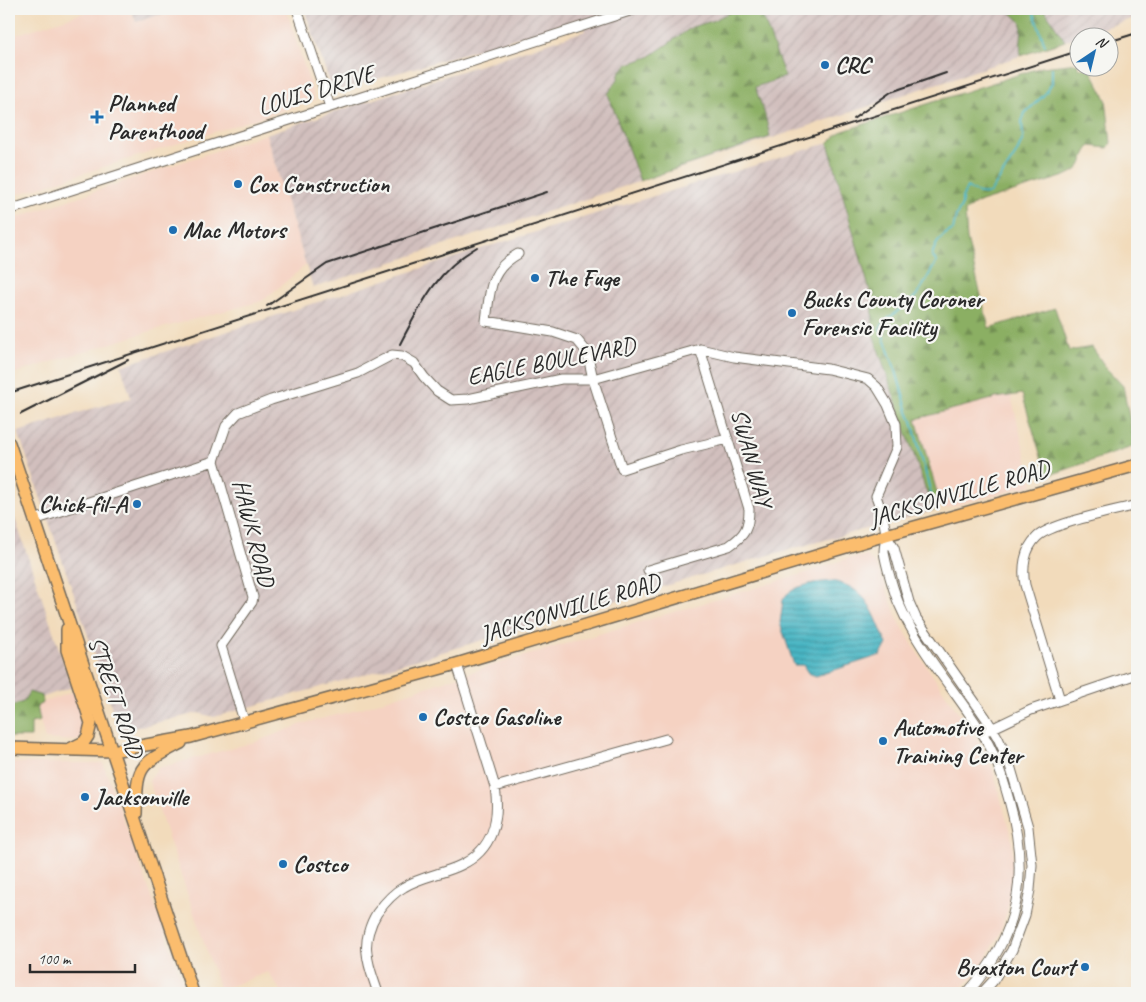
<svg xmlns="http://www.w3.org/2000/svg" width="1146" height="1002" font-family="Caveat,sans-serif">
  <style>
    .built { fill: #f5d2c2 }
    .industrial { fill: url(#industrial-furrows) }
    .forest { fill: url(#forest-firs); stroke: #5b6d47 }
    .water { fill: url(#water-rules); stroke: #3a7077 }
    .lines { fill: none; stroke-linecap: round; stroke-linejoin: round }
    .stream { stroke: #48b5c3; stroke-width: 2 }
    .minor-casing { stroke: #71695d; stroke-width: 11 }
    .major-casing { stroke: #71695d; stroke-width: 14 }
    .minor { stroke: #fff; stroke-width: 9 }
    .major { stroke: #fbbd6e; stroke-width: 11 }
    .rail { stroke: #2b2b2b; stroke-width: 2 }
    .poi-dot { fill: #1f6fb2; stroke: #f6f6f2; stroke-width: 2 }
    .labels { text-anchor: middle; stroke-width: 4.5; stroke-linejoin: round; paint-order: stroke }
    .poi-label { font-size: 24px; font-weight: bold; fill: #2b2b2b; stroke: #f6f6f2; text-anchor: start }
    .street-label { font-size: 24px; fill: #2b2b2b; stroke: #f6f6f2 }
  </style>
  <defs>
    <pattern id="industrial-furrows" width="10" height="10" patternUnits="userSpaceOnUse" patternTransform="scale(1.25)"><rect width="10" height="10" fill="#d1bfbd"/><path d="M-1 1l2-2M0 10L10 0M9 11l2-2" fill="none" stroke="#b4a4a3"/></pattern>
    <pattern id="forest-firs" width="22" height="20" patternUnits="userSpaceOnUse" patternTransform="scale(1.25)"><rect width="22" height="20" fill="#8baf63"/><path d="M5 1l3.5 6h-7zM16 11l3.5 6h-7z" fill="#728f52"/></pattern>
    <pattern id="water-rules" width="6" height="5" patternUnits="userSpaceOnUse" patternTransform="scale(1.25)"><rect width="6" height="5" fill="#48b5c3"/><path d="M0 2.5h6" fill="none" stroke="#3c939f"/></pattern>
  </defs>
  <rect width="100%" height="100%" fill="#f6f6f2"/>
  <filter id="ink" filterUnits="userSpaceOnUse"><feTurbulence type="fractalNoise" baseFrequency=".02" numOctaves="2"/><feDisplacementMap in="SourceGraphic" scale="10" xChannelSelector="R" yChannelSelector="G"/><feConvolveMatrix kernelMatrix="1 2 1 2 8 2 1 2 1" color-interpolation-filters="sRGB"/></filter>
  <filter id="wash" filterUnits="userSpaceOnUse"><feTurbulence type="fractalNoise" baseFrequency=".0096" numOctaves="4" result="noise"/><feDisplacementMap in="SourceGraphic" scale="20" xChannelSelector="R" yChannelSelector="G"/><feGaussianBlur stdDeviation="1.12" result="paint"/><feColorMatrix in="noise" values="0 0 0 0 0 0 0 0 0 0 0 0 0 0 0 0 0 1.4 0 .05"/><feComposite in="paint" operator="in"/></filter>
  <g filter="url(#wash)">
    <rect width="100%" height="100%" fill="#f2dbbb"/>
    <path class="built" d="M95,9h35l6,13 43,-13h107l29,91 -306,97v-160z
      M266,134l40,131 -44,36 -108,29 -145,45v-155z
      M1011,396l22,89 -91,24 -26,-90 80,-21z
      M867,556l9,9 8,17 13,36 21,36 66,96 9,20 19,70 1,36 -6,36 -9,25 -12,21 -15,21 -16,14h-673l-14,-21 -48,18 -71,-209 9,-13 97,-26 53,-20 41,-10 138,-45 312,-92 50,-17z
      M78,690l10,30 -5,18 -7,3 -31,-2 -9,-34z
      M9,763h94l84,230h-178z"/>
    <path class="industrial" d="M131,9h48l-43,13z
      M304,9h833v8l-334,111 -490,160 -47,-154 319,-103 -4,-12 -248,73z
      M828,143l45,160 -1,29 61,179 -160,43 -354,105 -205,58 -16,-4 -72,17 -9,-5 -13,-43 -86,-250 69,-22 44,-12 -10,-32 369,-120z
      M9,501l63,186 -63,22z"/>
    <path class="forest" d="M737,9h23l25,68 -30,10 10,28 5,22 -130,44 -32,-87 10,-15 2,-8 8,-7 21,-7 43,-30 20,-6z
      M1010,9h34l21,32 -45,15 2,-33 -13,-12z
      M1078,63v5h12l16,31 5,44 -3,5 -18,-2c-13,17 -2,20 -25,30l-91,28 -9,8 2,27 22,89 66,-20 14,43 23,-4 14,21 17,18 12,60 -88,30 -25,-82 -26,4 -80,21 25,87 -8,5 -61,-180 1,-29 -45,-159 12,-11 202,-65z
      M29,692l13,4 1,7 -6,3 3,15 -9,2v14h-22v-30l14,-5z"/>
    <path class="water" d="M832,581c37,7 41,32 55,63l-6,11 -65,21 -8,-3 -5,-8h-9l-14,-42 3,-23 4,-6 9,-6 17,-5z"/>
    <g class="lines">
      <path class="stream" d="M1029,9l5,4 11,32
        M934,505l-22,-84 -4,-9 -12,-41 -16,-43c9,-13 22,-19 33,-29 11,-11 15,-25 24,-37l-5,-6c2,-11 10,-22 21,-26l3,-14 6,-11v-7l5,-11c7,5 14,8 23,6l26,-39 7,-15 -1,-18 3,-8 19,-18 8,-12v-15"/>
    </g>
  </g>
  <g filter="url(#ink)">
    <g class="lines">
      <g class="minor-casing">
        <path id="minor" d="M297,9l33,98
          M9,210l627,-201
          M518,254c-29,16 -28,37 -32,67l67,11 24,8 10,12 6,27 29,90 59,-19 47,-11
          M214,461l12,-35 12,-13 33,-13 87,-27 34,-18 10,1 12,7 10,14 13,14 14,9 17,-1 93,-20h32l107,-30 34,8 94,12 40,10 9,8 11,18 8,19 1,23 -21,49c5,13 9,26 10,40 0,5 -2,10 -2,15 1,11 11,45 16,55 21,48 57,86 84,130 12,20 19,42 25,64 21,74 11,135 -42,193
          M214,461l39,136 -1,5 -31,44 24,78
          M34,520l180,-59
          M886,535l8,13 15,54 7,16 70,100 12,20 11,24 19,65 4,38 -2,25 -5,25 -13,35 -19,31 -11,12
          M648,570l81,-24c16,-11 20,-18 20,-37l-49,-160
          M1060,700l-35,-115c-3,-16 -1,-36 12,-48 15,-14 77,-26 100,-32
          M989,730l42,-20 106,-36
          M495,787l171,-48
          M378,993c-4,-13 -10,-26 -11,-40 -2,-13 3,-29 10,-40 8,-11 16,-20 27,-26 18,-11 39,-13 57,-22 32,-15 39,-46 34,-78l-38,-123"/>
      </g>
      <g class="major-casing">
        <path id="major" d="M9,443l184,550
          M67,629v21l24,73 -3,13 -4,6 -14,7
          M9,748l103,3 79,-14 262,-72 433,-130 251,-70
          M136,814c1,-50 2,-48 45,-71"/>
      </g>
      <use href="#minor" class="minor"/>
      <use href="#major" class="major"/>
      <path class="rail" d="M1108,42l29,-9
        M853,119l38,-27 55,-19
        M267,306l60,-42 220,-72
        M400,344c21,-40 36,-73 77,-97
        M9,393c357,-113 712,-231 1069,-342
        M21,414l107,-54"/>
    </g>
  </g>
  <g class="poi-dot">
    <circle cx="825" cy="65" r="5"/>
    <path d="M94.5 109.5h5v5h5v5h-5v5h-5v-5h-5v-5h5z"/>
    <circle cx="238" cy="184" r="5"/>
    <circle cx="173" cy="230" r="5"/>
    <circle cx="535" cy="278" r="5"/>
    <circle cx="792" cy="313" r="5"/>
    <circle cx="137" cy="504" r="5"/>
    <circle cx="423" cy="717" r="5"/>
    <circle cx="883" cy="741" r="5"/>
    <circle cx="85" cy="797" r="5"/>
    <circle cx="283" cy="864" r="5"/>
    <circle cx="1085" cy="967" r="5"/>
  </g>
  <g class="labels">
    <g class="poi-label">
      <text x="835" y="73">CRC</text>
      <text x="108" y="111">Planned<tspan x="108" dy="28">Parenthood</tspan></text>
      <text x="248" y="192">Cox Construction</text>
      <text x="183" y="238">Mac Motors</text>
      <text x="545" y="286">The Fuge</text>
      <text x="802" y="307">Bucks County Coroner<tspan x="802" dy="28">Forensic Facility</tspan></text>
      <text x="127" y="512" text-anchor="end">Chick-fil-A</text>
      <text x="433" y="725">Costco Gasoline</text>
      <text x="893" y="735">Automotive<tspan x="893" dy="28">Training Center</tspan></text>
      <text x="95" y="805">Jacksonville</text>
      <text x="293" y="872">Costco</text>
      <text x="1075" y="975" text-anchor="end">Braxton Court</text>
    </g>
    <g class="street-label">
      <text transform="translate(316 90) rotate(-17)" y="8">LOUIS DRIVE</text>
      <text transform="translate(551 361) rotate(-11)" y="8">EAGLE BOULEVARD</text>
      <text transform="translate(752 458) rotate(75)" y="8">SWAN WAY</text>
      <text transform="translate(959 493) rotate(-16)" y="8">JACKSONVILLE ROAD</text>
      <text transform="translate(254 533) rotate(76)" y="8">HAWK ROAD</text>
      <text transform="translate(570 608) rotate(-17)" y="8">JACKSONVILLE ROAD</text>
      <text transform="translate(116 697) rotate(71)" y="8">STREET ROAD</text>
    </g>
  </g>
  <rect width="1146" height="1002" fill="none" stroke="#f6f6f2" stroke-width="30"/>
  <g transform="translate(1094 52) rotate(35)"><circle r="24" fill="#f6f6f2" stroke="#a5a5a2"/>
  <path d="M0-4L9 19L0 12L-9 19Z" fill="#1f6fb2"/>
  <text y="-8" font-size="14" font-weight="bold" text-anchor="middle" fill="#2b2b2b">N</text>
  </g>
  <path d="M30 964v8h105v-8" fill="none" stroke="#2b2b2b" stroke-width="2.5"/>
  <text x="38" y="964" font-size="15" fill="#2b2b2b" stroke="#f6f6f2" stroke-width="4" paint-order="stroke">100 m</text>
</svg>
